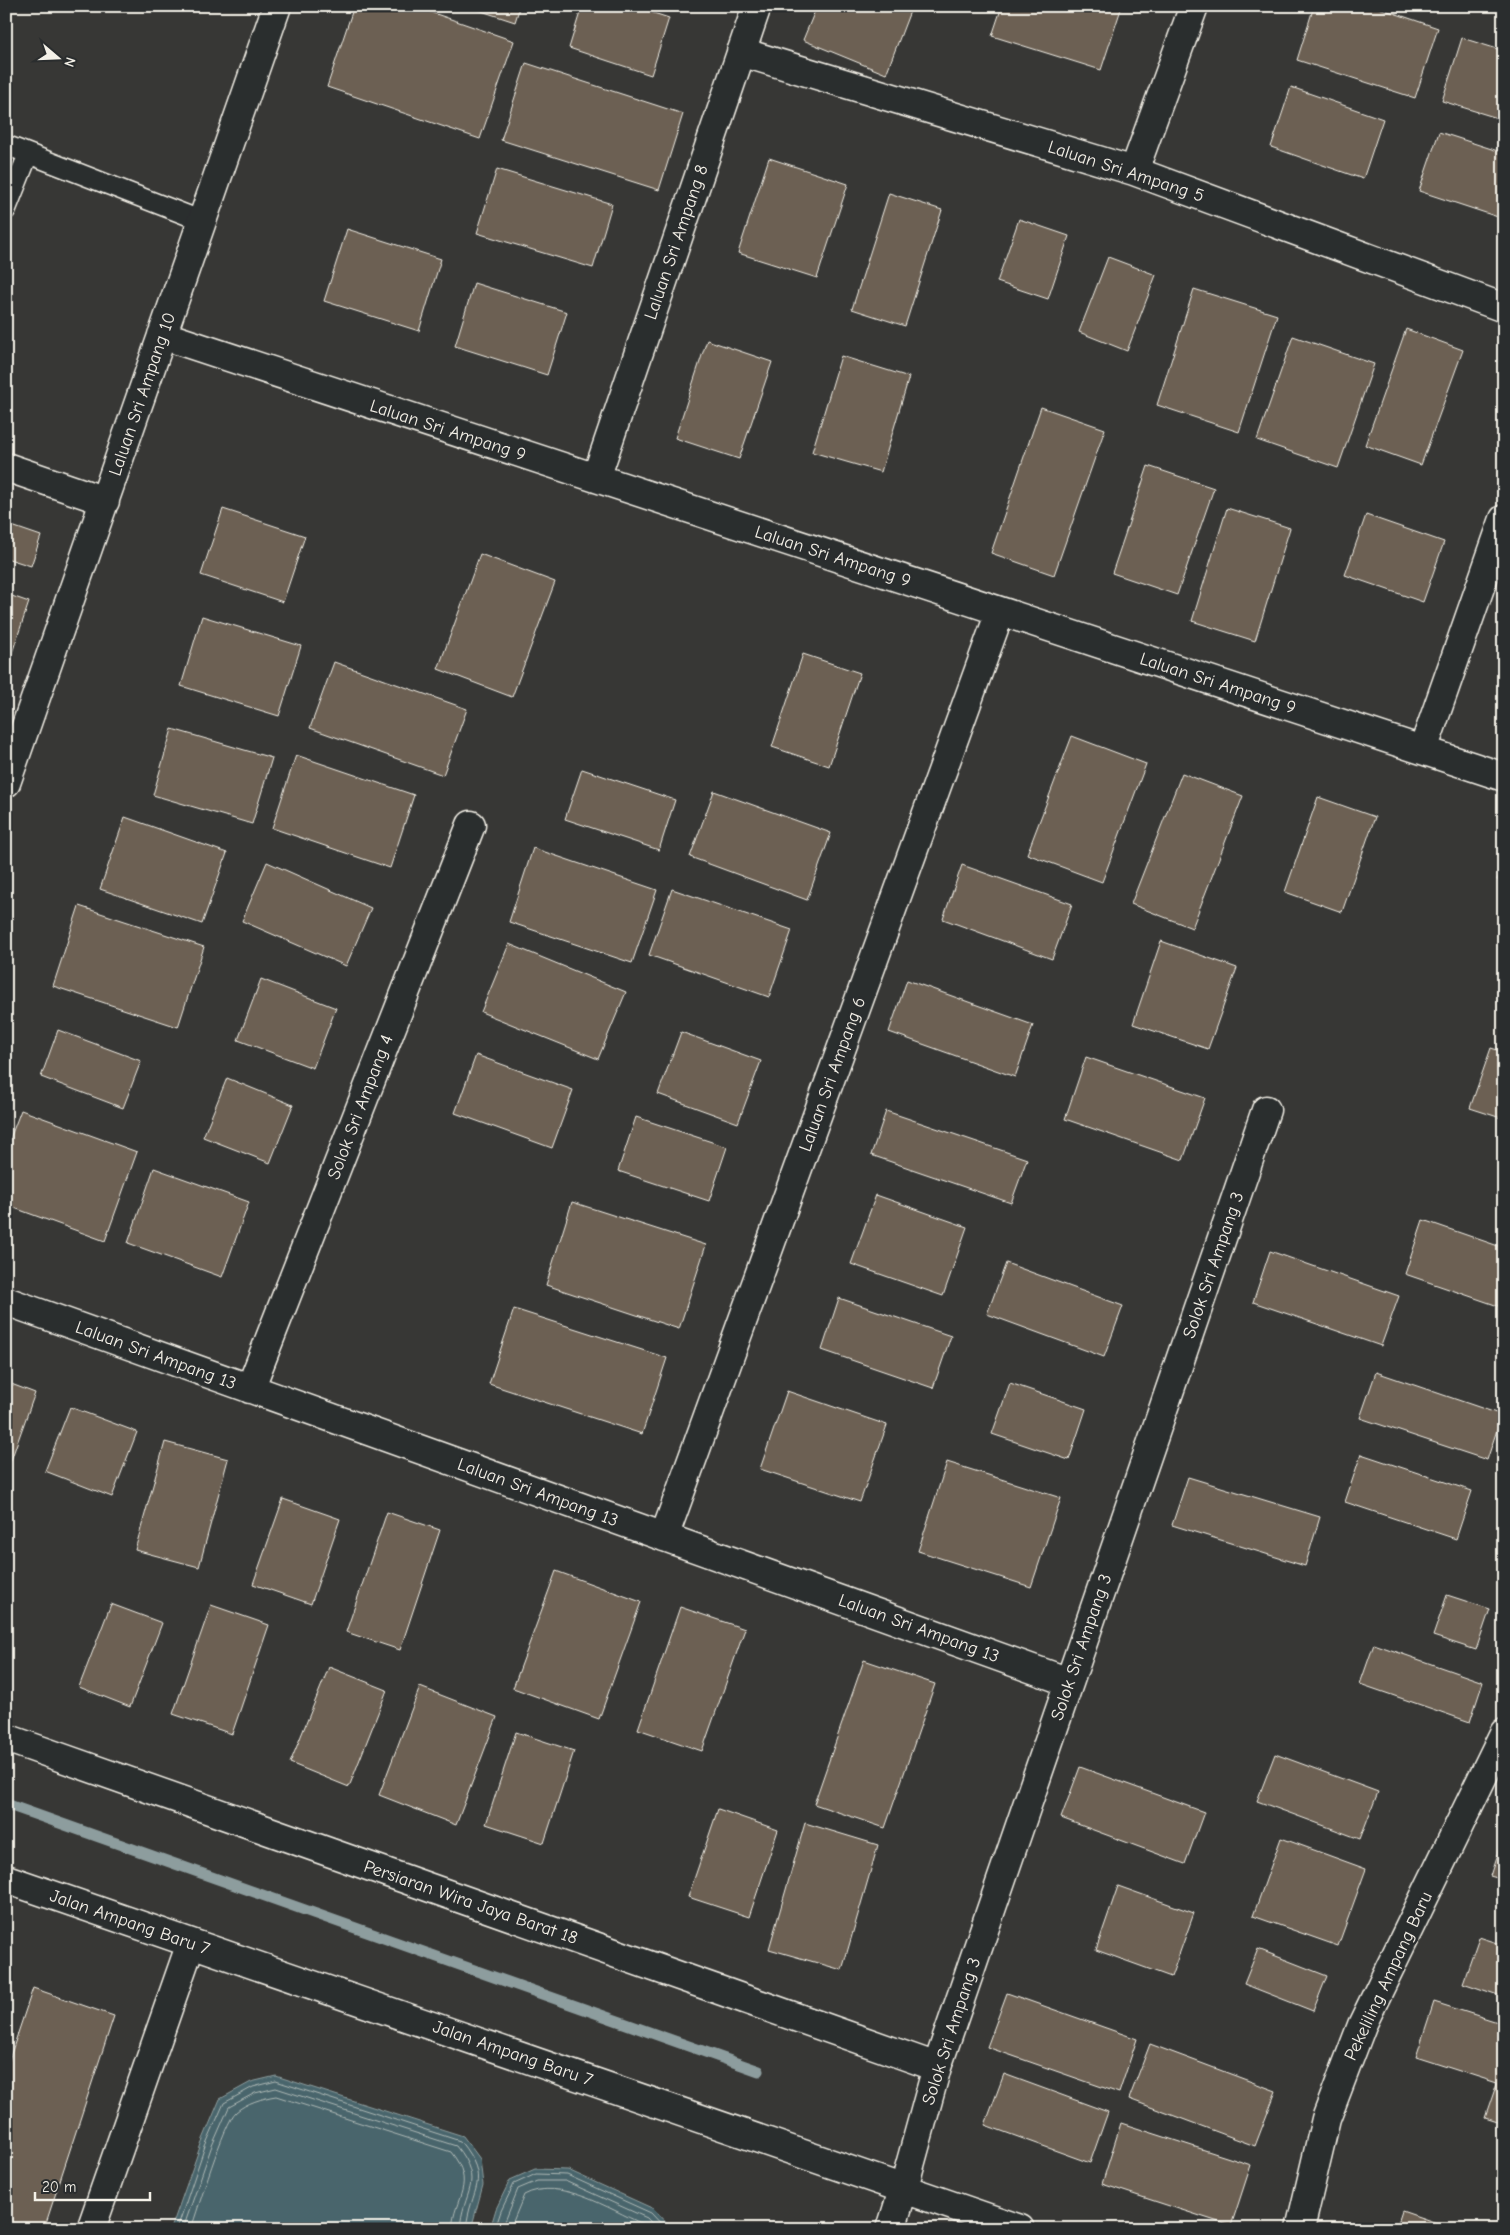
<svg xmlns="http://www.w3.org/2000/svg" width="1510" height="2235" font-family="'Comic Neue',sans-serif">
  <style>
    .water { fill: #48656c; stroke: #8d9d9e }
    .lines { fill: none; stroke-linecap: round; stroke-linejoin: round }
    .shore { stroke: #afb9b6; stroke-width: 1 }
    .stream { stroke: #8d9d9e; stroke-width: 11 }
    .building { fill: #6c6053; stroke: #f4f1e8 }
    .lane-casing { stroke: #f4f1e8; stroke-width: 22 }
    .street-casing { stroke: #f4f1e8; stroke-width: 31 }
    .lane { stroke: #2a2d2e; stroke-width: 19 }
    .street { stroke: #2a2d2e; stroke-width: 28 }
    .labels { text-anchor: middle; stroke-width: 4.5; stroke-linejoin: round; paint-order: stroke }
    .street-label { font-size: 18px; fill: #f4f1e8; stroke: #2a2d2e }
  </style>
  <rect width="100%" height="100%" fill="#373735"/>
  <filter id="ink" filterUnits="userSpaceOnUse"><feTurbulence type="fractalNoise" baseFrequency=".02" numOctaves="2"/><feDisplacementMap in="SourceGraphic" scale="10" xChannelSelector="R" yChannelSelector="G"/><feConvolveMatrix kernelMatrix="1 2 1 2 8 2 1 2 1" color-interpolation-filters="sRGB"/></filter>
  <g filter="url(#ink)">
    <path class="water" d="M276,2076l187,60 17,23 3,26 -12,44h-300l30,-85 19,-45 31,-17z
      M535,2169l33,1 86,39 19,20h-183l6,-20 14,-29z"/>
    <g class="lines">
      <path class="shore" d="M177,2229l28,-83 19,-43 29,-16 23,-6 184,60c33,41 10,46 6,88
        M183,2229l28,-81 18,-41 26,-14 21,-5 180,58c30,38 6,45 4,83
        M191,2229c7,-20 33,-107 45,-117 10,-9 27,-14 40,-16l175,56c26,33 3,44 1,77
        M495,2229l6,-18 13,-27 22,-10 31,1 84,38 15,16
        M502,2229l16,-40 19,-8h28l82,37 10,11
        M510,2229l14,-34c35,-19 85,14 119,29l4,5"/>
      <path class="stream" d="M6,1804l753,267"/>
    </g>
    <path class="building" d="M354,6h59l101,35 -34,98 -153,-52z
      M466,6h54l-5,16z
      M582,6h50l37,12 -18,57 -82,-27z
      M817,6h95l-26,68 -83,-34z
      M1002,6h120l-21,64 -109,-34z
      M1314,6h59l65,22 -23,70 -118,-38z
      M1462,38l42,13v69l-62,-19z
      M526,63l157,51 -24,76 -158,-50z
      M1291,87l92,32 -20,60 -92,-32z
      M1439,132l65,21v66l-85,-28z
      M769,158l79,26 -31,94 -79,-25z
      M497,169l115,35 -19,64 -116,-35z
      M889,193l53,17 -37,116 -53,-17z
      M1019,219l50,17 -21,63 -51,-17z
      M347,229l94,30 -22,72 -95,-30z
      M1108,257l48,18 -29,76 -48,-19z
      M474,283l93,29 -20,63 -92,-29z
      M1194,289l83,26 -38,117 -82,-27z
      M1406,329l57,21 -42,115 -56,-20z
      M1293,336l81,28 -36,104 -81,-28z
      M707,340l65,22 -33,97 -64,-21z
      M841,356l68,21 -28,95 -69,-20z
      M1041,407l64,22 -51,146 -63,-22z
      M1148,466l66,22 -37,107 -65,-22z
      M1227,508l63,20 -35,113 -63,-20z
      M223,509l82,27 -22,66 -82,-27z
      M1366,515l78,27 -21,60 -78,-27z
      M6,524l35,12 -10,30 -25,-8z
      M480,554l75,28 -43,115 -74,-28z
      M6,594l23,8 -23,69z
      M202,616l99,30 -22,70 -98,-30z
      M803,654l57,19 -31,93 -57,-19z
      M334,662l133,47 -24,66 -133,-47z
      M172,729l100,29 -20,66 -99,-29z
      M1072,736l74,28 -44,118 -75,-28z
      M296,755l118,40 -24,73 -118,-40z
      M582,769l93,31 -16,50 -94,-31z
      M1182,773l61,23 -51,132 -61,-24z
      M714,791l117,42 -24,67 -117,-43z
      M1318,797l57,20 -33,95 -57,-20z
      M125,817l102,36 -25,71 -102,-35z
      M533,848l124,42 -25,73 -123,-41z
      M267,862l104,46 -25,58 -104,-45z
      M1504,862v21l-7,-3z
      M962,865l110,39 -20,55 -109,-40z
      M672,889l120,41 -23,67 -120,-42z
      M79,906l125,41 -26,80 -125,-41z
      M1161,941l76,27 -29,81 -75,-25z
      M509,944l117,48 -28,67 -117,-47z
      M261,979l75,29 -23,60 -75,-28z
      M907,980l126,45 -18,52 -126,-45z
      M58,1030l83,31 -18,47 -82,-31z
      M681,1032l80,29 -23,62 -80,-29z
      M1491,1048l13,4v67l-34,-11z
      M476,1055l97,35 -21,58 -97,-35z
      M1086,1057l119,41 -22,62 -118,-41z
      M227,1078l66,27 -23,58 -67,-26z
      M21,1110l116,42 -32,89 -99,-36v-56z
      M886,1111l141,48 -16,44 -140,-48z
      M636,1117l91,30 -18,54 -91,-30z
      M154,1168l95,34 -27,75 -94,-34z
      M876,1195l91,32 -24,69 -92,-32z
      M572,1202l134,43 -27,84 -133,-44z
      M1423,1220l81,28v60l-99,-34z
      M1270,1251l129,45 -18,50 -128,-44z
      M1006,1263l117,43 -19,51 -117,-43z
      M839,1298l112,38 -18,52 -111,-38z
      M514,1309l153,49 -25,76 -153,-50z
      M1376,1372l126,43 -15,45 -127,-42z
      M6,1382l29,11 -29,81z
      M1010,1383l76,26 -17,51 -77,-26z
      M787,1391l100,34 -27,77 -100,-33z
      M70,1407l67,25 -25,65 -67,-26z
      M165,1442l63,17 -29,108 -64,-17z
      M1361,1454l111,37 -16,48 -111,-37z
      M947,1462l114,36 -30,89 -113,-36z
      M1188,1477l132,40 -15,49 -133,-41z
      M283,1499l57,20 -29,85 -58,-20z
      M387,1512l53,18 -40,120 -54,-18z
      M556,1571l85,31 -42,117 -86,-31z
      M1447,1595l43,14 -14,41 -43,-14z
      M111,1604l51,19 -32,84 -51,-20z
      M211,1605l58,20 -37,109 -59,-20z
      M680,1607l65,22 -43,122 -64,-22z
      M1374,1644l109,38 -13,40 -110,-38z
      M864,1660l71,24 -50,144 -71,-24z
      M329,1667l58,23 -38,97 -59,-24z
      M420,1687l77,30 -41,108 -77,-30z
      M516,1732l58,19 -30,92 -58,-19z
      M1275,1754l103,38 -18,47 -103,-38z
      M1080,1767l124,45 -19,52 -124,-46z
      M718,1809l60,21 -29,87 -61,-20z
      M805,1823l73,22 -36,125 -73,-21z
      M1504,1833v47l-14,-4z
      M1281,1838l85,31 -28,77 -85,-30z
      M1118,1886l76,27 -23,64 -75,-27z
      M1479,1937l25,8v52l-41,-14z
      M1258,1949l69,27 -14,35 -69,-27z
      M33,1988l81,28 -70,213h-38v-160z
      M1007,1993l130,46 -18,54 -132,-46z
      M1434,2002l70,22v100l-19,-6 12,-35 -81,-26z
      M1150,2044l126,47 -21,55 -126,-47z
      M1004,2074l104,38 -18,51 -105,-38z
      M1121,2123l130,42 -20,61 -129,-42z
      M1402,2211l52,18h-58z"/>
    <g class="lines">
      <g class="lane-casing">
        <path id="lane" d="M6,145l196,76
          M6,210l22,-55"/>
      </g>
      <g class="street-casing">
        <path id="street" d="M741,52l393,119 370,137
          M1134,171l60,-165
          M162,335l1342,442
          M6,467l99,34
          M596,478l161,-472
          M1423,750l81,-231
          M6,783l271,-777
          M6,1301l1063,381
          M250,1389l221,-564
          M664,1537l336,-925
          M6,1738l931,329
          M6,1879l1014,350
          M91,2229l100,-286
          M891,2229l13,-42 33,-120 329,-957
          M1300,2229l26,-110 36,-94 142,-292"/>
      </g>
      <use href="#lane" class="lane"/>
      <use href="#street" class="street"/>
    </g>
  </g>
  <g class="labels">
    <g class="street-label">
      <text transform="translate(1126 171) rotate(18)" y="6">Laluan Sri Ampang 5</text>
      <text transform="translate(676 242) rotate(-71)" y="6">Laluan Sri Ampang 8</text>
      <text transform="translate(142 394) rotate(-71)" y="6">Laluan Sri Ampang 10</text>
      <text transform="translate(448 430) rotate(18)" y="6">Laluan Sri Ampang 9</text>
      <text transform="translate(833 556) rotate(18)" y="6">Laluan Sri Ampang 9</text>
      <text transform="translate(1218 683) rotate(18)" y="6">Laluan Sri Ampang 9</text>
      <text transform="translate(832 1074) rotate(-70)" y="6">Laluan Sri Ampang 6</text>
      <text transform="translate(360 1107) rotate(-69)" y="6">Solok Sri Ampang 4</text>
      <text transform="translate(1213 1265) rotate(-71)" y="6">Solok Sri Ampang 3</text>
      <text transform="translate(156 1355) rotate(20)" y="6">Laluan Sri Ampang 13</text>
      <text transform="translate(538 1492) rotate(20)" y="6">Laluan Sri Ampang 13</text>
      <text transform="translate(919 1628) rotate(20)" y="6">Laluan Sri Ampang 13</text>
      <text transform="translate(1081 1647) rotate(-71)" y="6">Solok Sri Ampang 3</text>
      <text transform="translate(471 1902) rotate(19)" y="6">Persiaran Wira Jaya Barat 18</text>
      <text transform="translate(130 1922) rotate(19)" y="6">Jalan Ampang Baru 7</text>
      <text transform="translate(1388 1976) rotate(-65)" y="6">Pekeliling Ampang Baru</text>
      <text transform="translate(951 2031) rotate(-72)" y="6">Solok Sri Ampang 3</text>
      <text transform="translate(513 2053) rotate(19)" y="6">Jalan Ampang Baru 7</text>
    </g>
  </g>
  <rect width="1510" height="2235" fill="none" stroke="#2a2d2e" stroke-width="25"/>
  <rect x="12" y="12" width="1485" height="2210" fill="none" stroke="#f4f1e8" stroke-width="2" filter="url(#ink)"/>
  <g transform="translate(58 58) rotate(109)" stroke="#2a2d2e" stroke-width="4" paint-order="stroke">
  <path d="M0-4L9 19L0 12L-9 19Z" fill="#f4f1e8"/>
  <text y="-8" font-size="14" font-weight="bold" text-anchor="middle" fill="#f4f1e8">N</text>
  </g>
  <path d="M35 2192v8h115v-8" fill="none" stroke="#f4f1e8" stroke-width="2.5"/>
  <text x="42" y="2192" font-size="15" fill="#f4f1e8" stroke="#2a2d2e" stroke-width="4" paint-order="stroke">20 m</text>
</svg>
